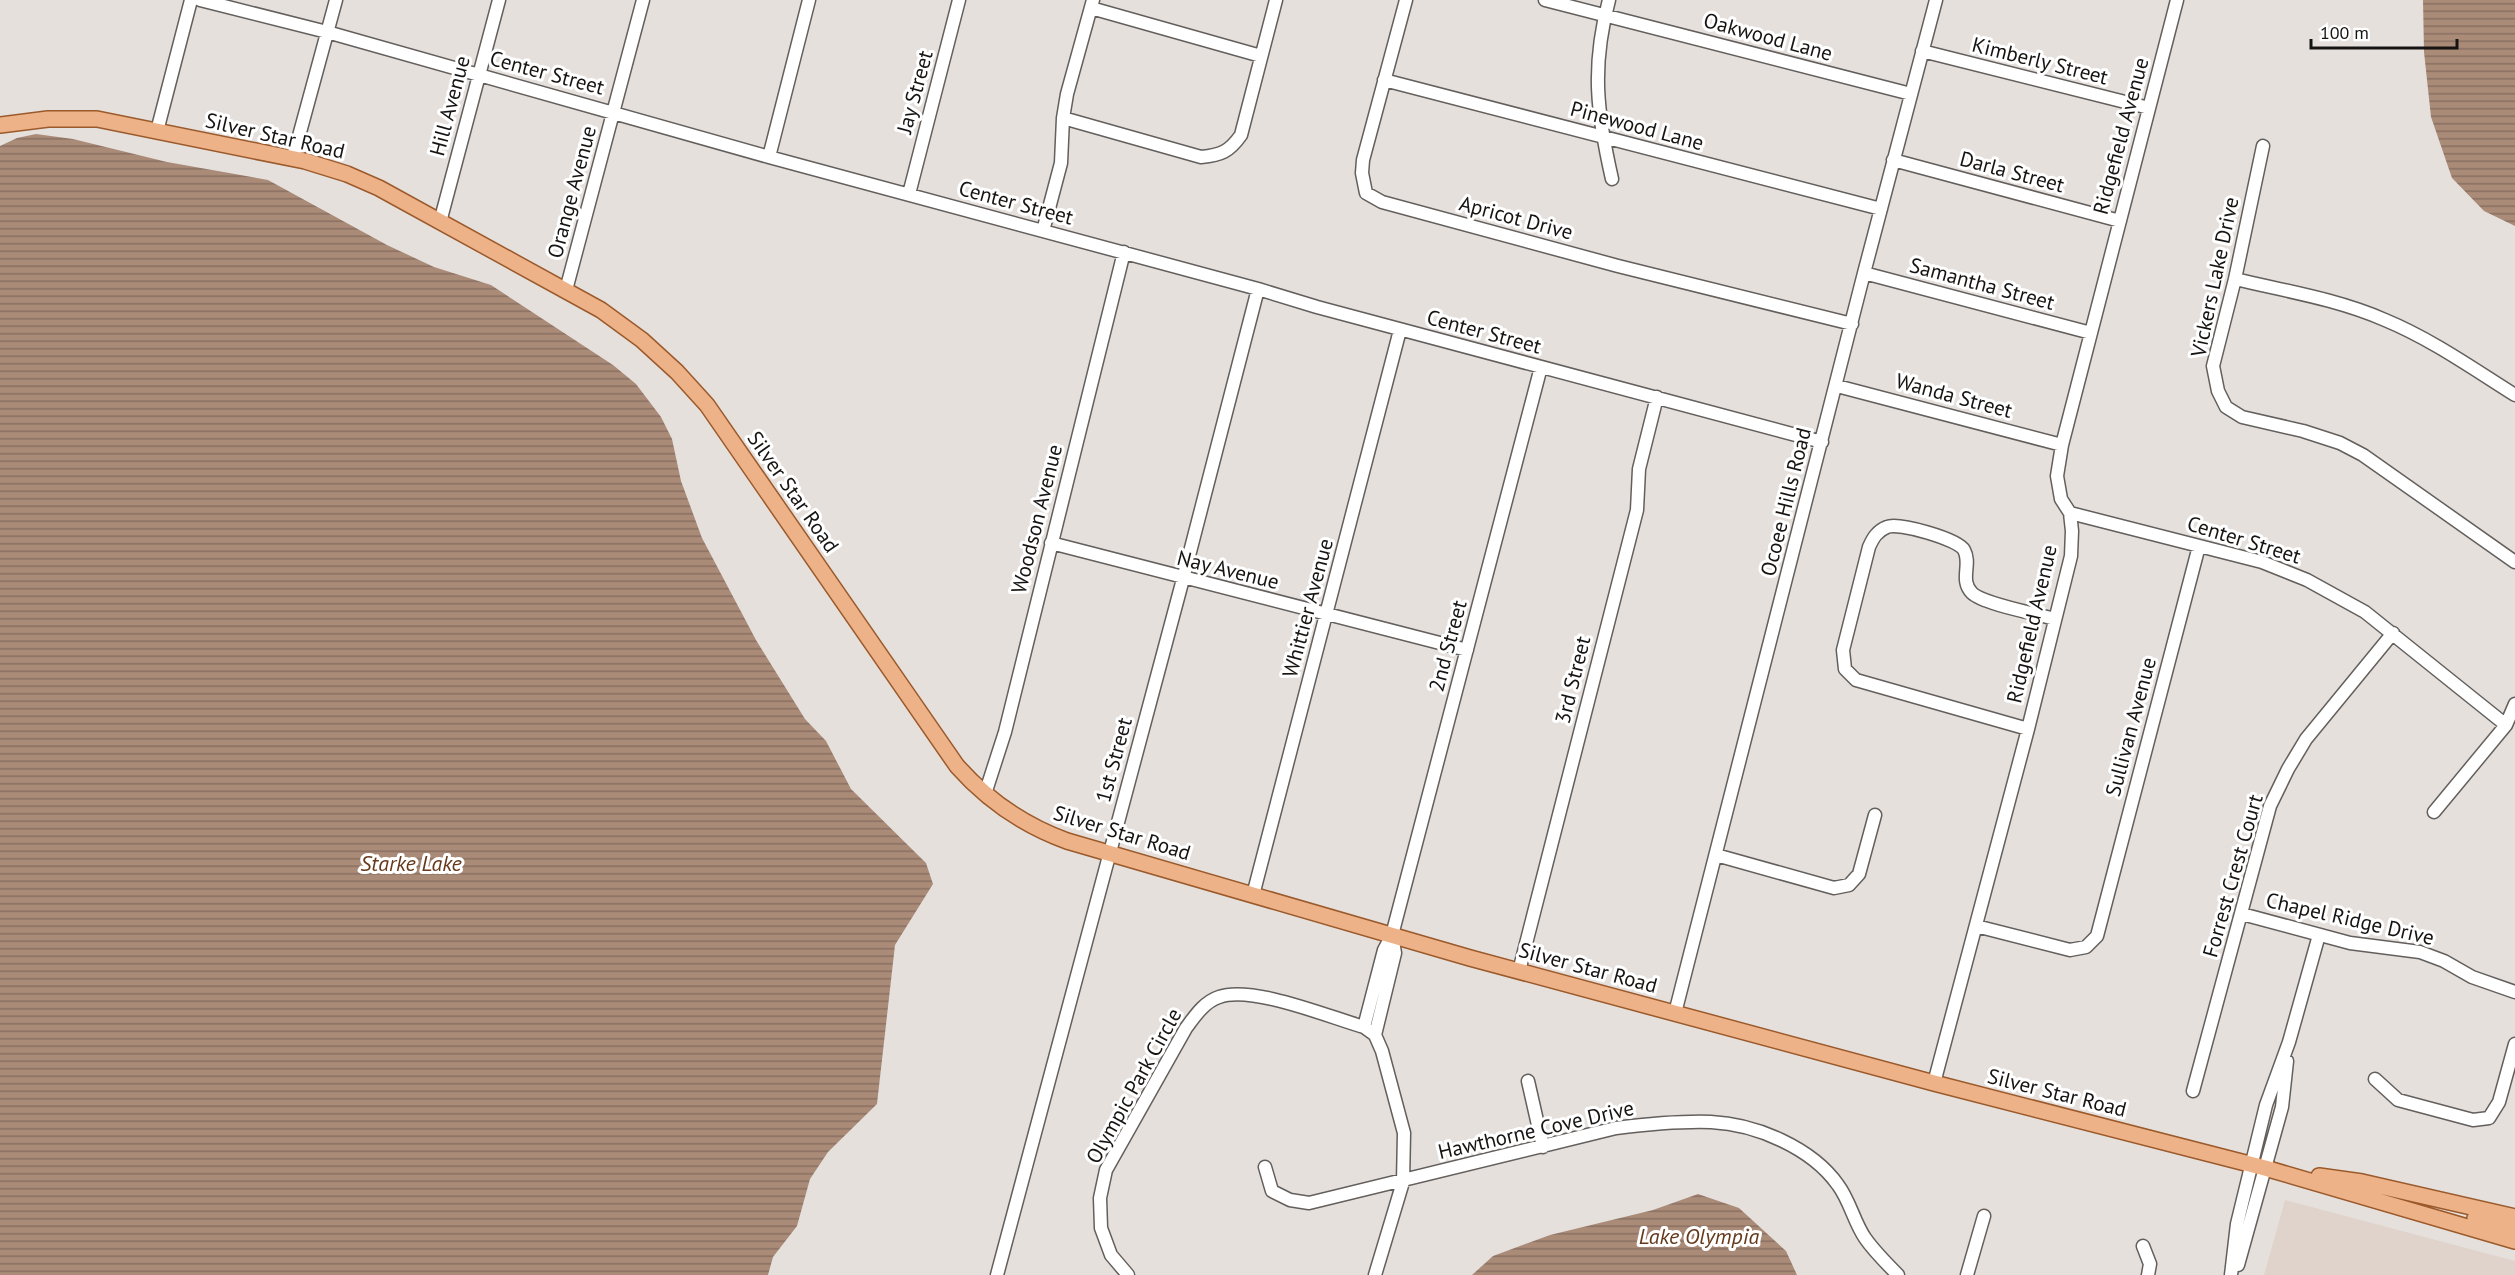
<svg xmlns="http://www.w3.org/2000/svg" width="2515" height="1275" font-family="'PT Sans',sans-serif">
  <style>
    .built { fill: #dfd3cb }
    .water { fill: url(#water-rules) }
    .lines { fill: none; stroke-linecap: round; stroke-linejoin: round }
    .minor-casing { stroke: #635f5c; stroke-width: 15 }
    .major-casing { stroke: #9b5a2b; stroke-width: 18 }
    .minor { stroke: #fff; stroke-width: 12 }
    .major { stroke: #eeb288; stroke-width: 15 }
    .labels { text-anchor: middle; stroke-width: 6; stroke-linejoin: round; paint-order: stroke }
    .street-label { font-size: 21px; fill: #161413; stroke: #fff }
    .water-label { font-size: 22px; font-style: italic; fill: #66391b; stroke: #fff }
  </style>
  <defs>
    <pattern id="water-rules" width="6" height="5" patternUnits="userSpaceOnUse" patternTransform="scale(1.5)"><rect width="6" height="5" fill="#aa8b78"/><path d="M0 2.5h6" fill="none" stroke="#897061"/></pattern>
  </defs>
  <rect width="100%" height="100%" fill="#e6e0dd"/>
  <path class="built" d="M2285,1200l230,61v14h-251z"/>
  <path class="water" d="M2423,0h92v226l-31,-15 -32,-33 -21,-61 -7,-65z
    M36,134l37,5 94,23 101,18 119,65 47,22 57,18 122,80 23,19 25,33 11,22 9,42 21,57 54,102 49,79 21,22 25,48 75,74 7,21 -38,61 -18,159 -49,48 -18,27 -13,47 -24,31 -5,18h-768v-1129l17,-8z
    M1698,1194l41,14 47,43 11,24h-325l21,-19 57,-21 103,-25z"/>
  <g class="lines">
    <g class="minor-casing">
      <path id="minor" d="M200,0l127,32 442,125 489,132 59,18 505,135
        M1406,0l-43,160 -1,13 4,20 16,9 236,64 234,58
        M1545,0l366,94
        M1609,0c-18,67 -12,113 3,179
        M1091,8l170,48
        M1922,51l227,57
        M1384,80l497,129
        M1063,118l138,39c20,-2 28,-5 40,-22l35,-135
        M157,131l34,-131
        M2263,146l-28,133 -22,87 5,25 8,16 16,10 61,14 37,12 23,12 152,107
        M769,157l40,-157
        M293,158l43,-158
        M1893,160l227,61
        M909,194l50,-194
        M440,222l59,-222
        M1043,231l18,-68 2,-45 4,-24 26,-94
        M1864,273l227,60
        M2235,279c50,12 102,20 150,41 46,19 87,48 130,75
        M566,290l77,-290
        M1837,386l225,59
        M2070,513l192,49 45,18 58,32 141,113
        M1051,543l416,107
        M2028,729l-172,-49 -11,-11 -2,-19 26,-103c4,-9 8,-16 18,-20 11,-5 71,12 77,23 8,14 -5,30 8,43 11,11 66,21 83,26
        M985,794l20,-62 119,-480
        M2434,812l72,-87 9,-21
        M1716,855l118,33 15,-3 10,-11 16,-59
        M1253,895l147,-565
        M2242,914l108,29 70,9 24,9 28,16 43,15
        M1976,926l94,24 16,-3 11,-11 102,-390
        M1519,971l118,-461 2,-41 18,-72
        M1675,1013l189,-740 72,-273
        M1364,1027l20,-77 8,-15 149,-568
        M1375,1035l20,-82 -3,-18
        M2375,1079l23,21 75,20 16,-2 10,-16 16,-58
        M1528,1081l15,66
        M1934,1083l94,-354 43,-173 1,-25 -2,-18 -9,-14 -4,-23 5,-31 115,-445
        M2193,1091l77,-285 18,-37 18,-30 87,-106
        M1265,1167l7,24 18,9 19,3 307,-75c32,-4 63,-7 95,-6 45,2 101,26 127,63 12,16 16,37 27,53 9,13 22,26 33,37
        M2143,1246l7,18 -2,11
        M2238,1265l44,-158 5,-46
        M997,1275l186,-696 75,-290
        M1128,1275l-17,-20 -10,-27 -1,-30 6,-28 80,-142c9,-12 18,-26 33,-31 33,-12 110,20 145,30l11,8 7,16 22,82 -1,49 -28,93
        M1967,1275l17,-59
        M2231,1275l6,-51 29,-119 23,-63 30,-107"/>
    </g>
    <g class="major-casing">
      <path id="major" d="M0,125l48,-6h49l208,42 42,13 32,14 222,122 41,30 35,32 30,33 250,361c31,35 66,59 110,75l403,117 464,125 331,85 250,73
        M2319,1176l43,6 153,35
        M2475,1218l40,11"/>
    </g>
    <use href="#minor" class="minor"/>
    <use href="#major" class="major"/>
  </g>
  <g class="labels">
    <g class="street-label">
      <text transform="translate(1768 37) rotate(15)" y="7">Oakwood Lane</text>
      <text transform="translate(2040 61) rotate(14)" y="7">Kimberly Street</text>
      <text transform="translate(547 73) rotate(15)" y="7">Center Street</text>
      <text transform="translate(915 92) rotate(-75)" y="7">Jay Street</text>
      <text transform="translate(450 106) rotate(-75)" y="7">Hill Avenue</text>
      <text transform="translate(1637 126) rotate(15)" y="7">Pinewood Lane</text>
      <text transform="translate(275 136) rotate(13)" y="7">Silver Star Road</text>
      <text transform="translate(2121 136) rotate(-75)" y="7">Ridgefield Avenue</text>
      <text transform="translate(2012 172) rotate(15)" y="7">Darla Street</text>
      <text transform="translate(572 192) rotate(-75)" y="7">Orange Avenue</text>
      <text transform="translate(1016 203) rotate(15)" y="7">Center Street</text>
      <text transform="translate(1516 218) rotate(15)" y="7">Apricot Drive</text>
      <text transform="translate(2215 277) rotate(-78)" y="7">Vickers Lake Drive</text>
      <text transform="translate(1982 284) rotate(15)" y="7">Samantha Street</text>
      <text transform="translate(1484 332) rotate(15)" y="7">Center Street</text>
      <text transform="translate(1954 396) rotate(15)" y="7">Wanda Street</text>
      <text transform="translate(793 492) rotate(55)" y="7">Silver Star Road</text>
      <text transform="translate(1786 502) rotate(-76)" y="7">Ocoee Hills Road</text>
      <text transform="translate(1037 519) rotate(-76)" y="7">Woodson Avenue</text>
      <text transform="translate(2244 540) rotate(17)" y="7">Center Street</text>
      <text transform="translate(1228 570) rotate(14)" y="7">Nay Avenue</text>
      <text transform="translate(1308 608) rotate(-75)" y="7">Whittier Avenue</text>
      <text transform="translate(2032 624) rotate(-77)" y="7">Ridgefield Avenue</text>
      <text transform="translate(1448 646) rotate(-75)" y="7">2nd Street</text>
      <text transform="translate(1573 680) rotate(-76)" y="7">3rd Street</text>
      <text transform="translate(2131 727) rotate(-75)" y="7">Sullivan Avenue</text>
      <text transform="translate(1114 760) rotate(-75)" y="7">1st Street</text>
      <text transform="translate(1122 833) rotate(17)" y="7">Silver Star Road</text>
      <text transform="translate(2233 876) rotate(-74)" y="7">Forrest Crest Court</text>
      <text transform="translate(2350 919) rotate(13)" y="7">Chapel Ridge Drive</text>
      <text transform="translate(1588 968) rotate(15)" y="7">Silver Star Road</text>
      <text transform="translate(1134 1086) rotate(-61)" y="7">Olympic Park Circle</text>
      <text transform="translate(2057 1093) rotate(14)" y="7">Silver Star Road</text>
      <text transform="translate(1536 1130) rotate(-13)" y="7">Hawthorne Cove Drive</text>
    </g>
    <g class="water-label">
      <text x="411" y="871">Starke Lake</text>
      <text x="1699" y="1244">Lake Olympia</text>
    </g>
  </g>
  <path d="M2311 39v9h146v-9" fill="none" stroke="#161413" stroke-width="3"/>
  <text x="2320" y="39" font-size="18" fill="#161413" stroke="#ffffff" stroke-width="4.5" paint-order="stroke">100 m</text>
</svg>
